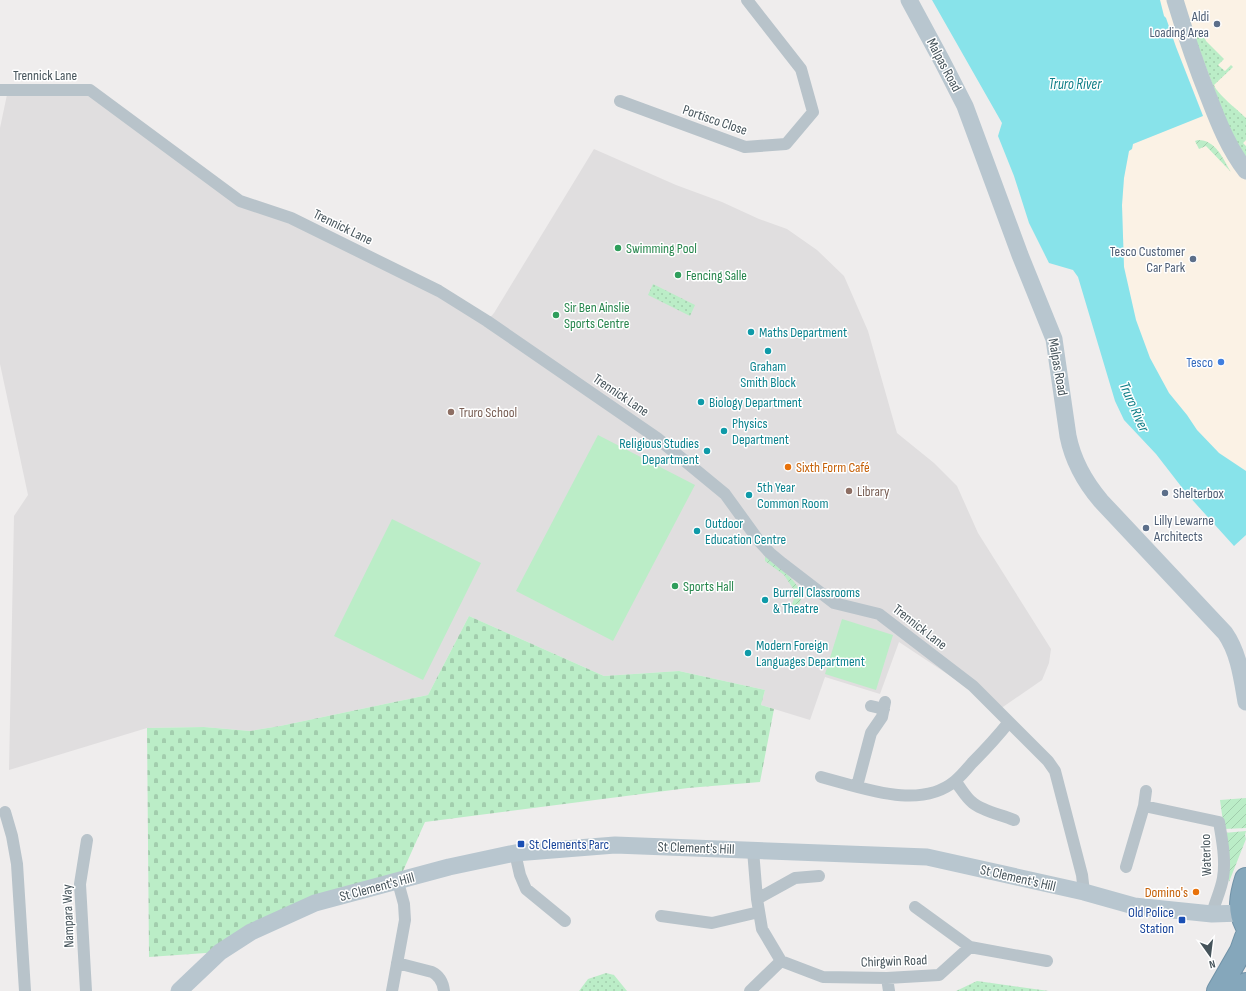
<svg xmlns="http://www.w3.org/2000/svg" width="1246" height="991" viewBox="0 0 1246 991" font-family="'Sofia Sans Condensed',sans-serif">
<style>
.commercial{fill:#fbf2e5}
.education{fill:#e0dedf}
.grass{fill:url(#grass-dots)}
.cemetery{fill:url(#cemetery-stones)}
.garden{fill:url(#garden-furrows)}
.pitch{fill:#bbedc7}
.water{fill:#88e3ea}
.lines{fill:none;stroke-linecap:round;stroke-linejoin:round}
.highway-casing{stroke:#7092a7;stroke-width:24}
.street{stroke:#b8c3ca;stroke-width:12}
.secondary{stroke:#b8c6cf;stroke-width:17}
.highway{stroke:#85a7bb;stroke-width:22}
.service-dot{fill:#5c6f8a;stroke:#fff;stroke-width:1.5}
.leisure-dot{fill:#2e9e5b;stroke:#fff;stroke-width:1.5}
.culture-dot{fill:#0f9aa8;stroke:#fff;stroke-width:1.5}
.shop-dot{fill:#3f7fe0;stroke:#fff;stroke-width:1.5}
.education-dot{fill:#8d6e63;stroke:#fff;stroke-width:1.5}
.food-dot{fill:#e8710a;stroke:#fff;stroke-width:1.5}
.transit-dot{fill:#1a4fb4;stroke:#fff;stroke-width:1.5}
.labels{text-anchor:middle;dominant-baseline:central;stroke-width:3;stroke-linejoin:round;paint-order:stroke}
.service-label{font-size:14px;fill:#4e5e75;stroke:#fff;text-anchor:end}
.street-label{font-size:14px;fill:#45535a;stroke:#fff}
.leisure-label{font-size:14px;fill:#27864d;stroke:#fff;text-anchor:start}
.culture-label{font-size:14px;fill:#0d838f;stroke:#fff;text-anchor:start}
.shop-label{font-size:14px;fill:#366cbe;stroke:#fff;text-anchor:end}
.education-label{font-size:14px;fill:#785e54;stroke:#fff;text-anchor:start}
.food-label{font-size:14px;fill:#c56008;stroke:#fff;text-anchor:start}
.transit-label{font-size:14px;fill:#164399;stroke:#fff;text-anchor:start}
.water-label{font-size:15px;font-style:italic;fill:#0f7e87;stroke:#fff}
</style>
<defs>
<pattern id="grass-dots" width="8" height="8" patternUnits="userSpaceOnUse"><rect width="8" height="8" fill="#bbedc7"/><path d="M2 2h.1M6 6h.1" fill="none" stroke="#a2cdad" stroke-width="1.8" stroke-linecap="round"/></pattern>
<pattern id="cemetery-stones" width="16" height="16" patternUnits="userSpaceOnUse"><rect width="16" height="16" fill="#bbedc7"/><path d="M2 7V4a2 2 0 0 1 4 0v3zM10 15v-3a2 2 0 0 1 4 0v3z" fill="#a2cdad"/></pattern>
<pattern id="garden-furrows" width="10" height="10" patternUnits="userSpaceOnUse"><rect width="10" height="10" fill="#bbedc7"/><path d="M-1 1l2-2M0 10L10 0M9 11l2-2" fill="none" stroke="#a2cdad"/></pattern>
</defs>
<rect width="100%" height="100%" fill="#efeded"/>
<path class="commercial" d="M 1160,0 L 1246,0 L 1246,471 L 1219,453 L 1197,430 L 1187,415 L 1169,393 L 1150,358 L 1136,320 L 1124,267 L 1122,205 L 1124,178 L 1129,151 L 1132,149 L 1133,144 L 1203,115 L 1176,47 L 1166,18 L 1164,16 Z"/>
<path class="education" d="M 8,90 L 90,90 L 240,201 L 291,218 L 487,321 L 494,313 L 594,149 L 676,185 L 722,202 L 759,219 L 787,229 L 817,250 L 844,276 L 868,331 L 897,433 L 934,463 L 957,486 L 978,533 L 1051,649 L 1049,663 L 1042,680 L 1000,709 L 899,642 L 880,694 L 825,677 L 810,720 L 761,705 L 765,690 L 679,671 L 604,676 L 469,616 L 428,695 L 280,726 L 250,731 L 204,727 L 147,728 L 9,770 L 14,516 L 28,495 L 0,364 L 0,128 Z"/>
<path class="grass" d="M 1196,33 L 1203,34 L 1206,41 L 1224,59 L 1218,65 L 1225,71 L 1231,65 L 1233,67 L 1214,85 C 1217,94 1238,110 1246,118 L 1246,140 L 1243,143 L 1246,146 L 1246,160 L 1234,142 L 1194,35 Z
M 653,284 L 695,305 L 690,316 L 648,295 Z
M 606,973 L 614,975 L 627,991 L 579,991 L 588,979 Z
M 977,981 L 1049,991 L 956,991 Z"/>
<path class="cemetery" d="M 469,616 L 604,676 L 679,671 L 765,690 L 761,705 L 774,709 L 760,782 L 688,788 L 425,822 L 398,882 L 315,903 L 220,952 L 149,957 L 147,728 L 204,727 L 250,731 L 280,726 L 428,695 Z"/>
<path class="garden" d="M 1198,140 C 1216,140 1223,159 1231,172 L 1206,146 L 1199,149 L 1195,141 Z
M 765,557 L 766,557 C 777,566 800,581 801,597 C 801,602 797,609 795,615 L 789,613 L 796,593 L 784,575 L 765,561 Z
M 1246,798 L 1246,828 L 1224,829 L 1220,800 Z
M 1246,831 L 1245,835 L 1246,839 L 1229,882 L 1224,833 Z"/>
<path class="pitch" d="M 598,435 L 695,485 L 613,641 L 516,591 Z
M 392,519 L 481,563 L 423,680 L 334,636 Z
M 842,619 L 893,635 L 876,690 L 825,674 Z"/>
<path class="water" d="M 932,0 L 1160,0 L 1164,16 L 1166,18 L 1176,47 L 1203,116 L 1133,144 L 1132,149 L 1129,151 L 1124,178 L 1122,205 L 1124,267 L 1136,320 L 1150,358 L 1169,393 L 1187,415 L 1197,430 L 1219,453 L 1246,471 L 1246,535 L 1234,546 L 1187,494 L 1156,454 L 1124,420 L 1115,401 L 1078,277 L 1073,270 L 1049,263 L 1029,223 L 1014,176 L 998,136 L 1002,123 Z"/>
<g class="lines">
<g class="highway-casing">
<path id="highway" d="M 1246,879 C 1241,895 1238,910 1246,925
M 1218,991 L 1241,951 L 1246,937
M 1241,991 L 1246,984"/>
</g>
<path class="street" d="M 0,90 L 90,90 L 240,201 L 291,218 L 439,291 L 487,321 L 657,438 L 725,494 L 759,541 L 770,553 L 782,563 L 834,603 L 879,614 L 973,686 L 1048,761 L 1055,771 L 1082,875 L 1084,892
M 620,101 L 745,147 L 786,144 L 813,112 L 801,69 L 747,0
M 871,706 L 884,709
M 821,777 C 861,787 919,811 955,781 C 961,776 967,769 972,763 C 985,750 997,737 1009,722
M 955,781 C 961,788 966,798 973,803 C 982,811 1003,815 1014,820
M 857,786 L 871,733 L 882,717 L 885,702
M 1144,806 L 1219,822 C 1222,839 1226,860 1223,878 C 1221,890 1215,902 1212,914
M 5,812 L 12,836 L 17,864 L 25,991
M 753,850 L 757,899 L 762,929 L 781,961 L 823,977 L 887,978 L 939,975 L 970,947 L 1047,961
M 515,853 L 520,875 L 526,889 L 565,921
M 1126,867 L 1144,806 L 1146,791
M 757,899 L 795,878 L 819,876
M 915,907 L 970,947
M 661,916 L 712,923 L 759,912
M 397,963 L 432,972 C 440,976 443,982 444,991
M 887,978 L 889,991
M 86,991 L 80,884 L 87,840
M 392,991 L 405,920 L 404,904 L 398,882
M 750,991 L 781,961"/>
<path class="secondary" d="M 909,0 L 942,61 L 965,106 L 1020,255 L 1054,339 L 1068,436 C 1073,461 1084,481 1101,501 L 1225,633 C 1239,653 1242,679 1246,702
M 1175,0 C 1185,33 1196,66 1209,98 C 1219,124 1229,149 1246,171
M 179,991 L 220,952 L 251,932 L 315,903 L 449,867 L 515,853 L 615,845 L 927,857 L 1084,892 L 1134,906 L 1212,914 L 1242,913"/>
<use href="#highway" class="highway"/>
</g>
<g class="service-dot">
<circle cx="1217" cy="24" r="4"/>
<circle cx="1193" cy="259" r="4"/>
<circle cx="1165" cy="493" r="4"/>
<circle cx="1146" cy="528" r="4"/>
</g>
<g class="leisure-dot">
<circle cx="618" cy="248" r="4"/>
<circle cx="678" cy="275" r="4"/>
<circle cx="556" cy="315" r="4"/>
<circle cx="675" cy="586" r="4"/>
</g>
<g class="culture-dot">
<circle cx="751" cy="332" r="4"/>
<circle cx="768" cy="351" r="4"/>
<circle cx="701" cy="402" r="4"/>
<circle cx="724" cy="431" r="4"/>
<circle cx="707" cy="451" r="4"/>
<circle cx="749" cy="495" r="4"/>
<circle cx="697" cy="531" r="4"/>
<circle cx="765" cy="600" r="4"/>
<circle cx="748" cy="653" r="4"/>
</g>
<circle class="shop-dot" cx="1221" cy="362" r="4"/>
<g class="education-dot">
<circle cx="451" cy="412" r="4"/>
<circle cx="849" cy="491" r="4"/>
</g>
<g class="food-dot">
<circle cx="788" cy="467" r="4"/>
<circle cx="1196" cy="892" r="4"/>
</g>
<g class="transit-dot">
<rect x="517" y="840" width="8" height="8" rx="2"/>
<rect x="1178" y="916" width="8" height="8" rx="2"/>
</g>
<g class="labels">
<g class="service-label">
<text x="1209" y="16">Aldi<tspan x="1209" dy="16">Loading Area</tspan></text>
<text x="1185" y="251">Tesco Customer<tspan x="1185" dy="16">Car Park</tspan></text>
<text x="1173" y="493" text-anchor="start">Shelterbox</text>
<text x="1154" y="520" text-anchor="start">Lilly Lewarne<tspan x="1154" dy="16">Architects</tspan></text>
</g>
<g class="street-label">
<text transform="translate(944 65) rotate(62)">Malpas Road</text>
<text x="45" y="75">Trennick Lane</text>
<text transform="translate(715 120) rotate(19)">Portisco Close</text>
<text transform="translate(343 227) rotate(26)">Trennick Lane</text>
<text transform="translate(1058 367) rotate(80)">Malpas Road</text>
<text transform="translate(621 395) rotate(34)">Trennick Lane</text>
<text transform="translate(920 627) rotate(38)">Trennick Lane</text>
<text transform="translate(696 848) rotate(2)">St Clement's Hill</text>
<text transform="translate(1206 855) rotate(-92)">Waterloo</text>
<text transform="translate(1018 878) rotate(13)">St Clement's Hill</text>
<text transform="translate(377 887) rotate(-15)">St Clement's Hill</text>
<text transform="translate(68 916) rotate(-92)">Nampara Way</text>
<text transform="translate(894 961) rotate(-2)">Chirgwin Road</text>
</g>
<g class="leisure-label">
<text x="626" y="248">Swimming Pool</text>
<text x="686" y="275">Fencing Salle</text>
<text x="564" y="307">Sir Ben Ainslie<tspan x="564" dy="16">Sports Centre</tspan></text>
<text x="683" y="586">Sports Hall</text>
</g>
<g class="culture-label">
<text x="759" y="332">Maths Department</text>
<text x="768" y="366" text-anchor="middle">Graham<tspan x="768" dy="16">Smith Block</tspan></text>
<text x="709" y="402">Biology Department</text>
<text x="732" y="423">Physics<tspan x="732" dy="16">Department</tspan></text>
<text x="699" y="443" text-anchor="end">Religious Studies<tspan x="699" dy="16">Department</tspan></text>
<text x="757" y="487">5th Year<tspan x="757" dy="16">Common Room</tspan></text>
<text x="705" y="523">Outdoor<tspan x="705" dy="16">Education Centre</tspan></text>
<text x="773" y="592">Burrell Classrooms<tspan x="773" dy="16">&amp; Theatre</tspan></text>
<text x="756" y="645">Modern Foreign<tspan x="756" dy="16">Languages Department</tspan></text>
</g>
<g class="shop-label">
<text x="1213" y="362">Tesco</text>
</g>
<g class="education-label">
<text x="459" y="412">Truro School</text>
<text x="857" y="491">Library</text>
</g>
<g class="food-label">
<text x="796" y="467">Sixth Form Café</text>
<text x="1188" y="892" text-anchor="end">Domino's</text>
</g>
<g class="transit-label">
<text x="529" y="844">St Clements Parc</text>
<text x="1174" y="912" text-anchor="end">Old Police<tspan x="1174" dy="16">Station</tspan></text>
</g>
<g class="water-label">
<text x="1075" y="84">Truro River</text>
<text transform="translate(1134 407) rotate(66)">Truro River</text>
</g>
</g>
<g transform="translate(1210 955) rotate(166)" stroke="#ffffff" stroke-width="3" paint-order="stroke">
<path d="M0-3L7 15L0 10L-7 15Z" fill="#45535a"/>
<text y="-6" font-size="11" font-weight="bold" text-anchor="middle" fill="#45535a">N</text>
</g>
</svg>
